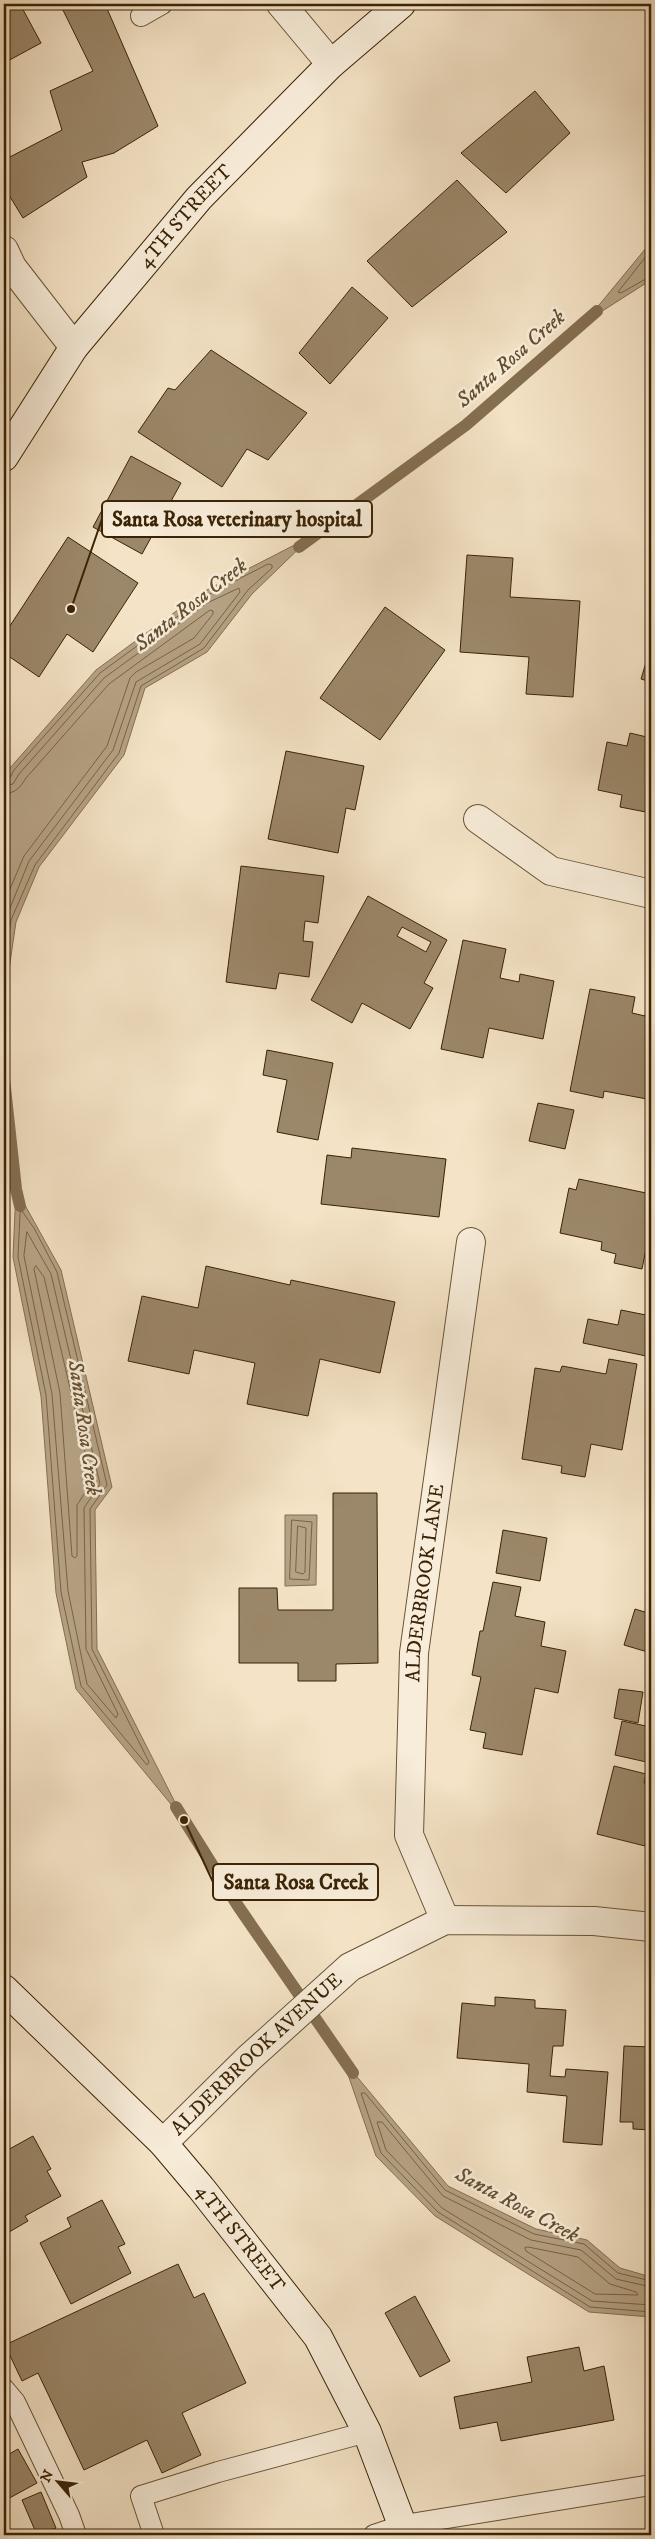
<svg xmlns="http://www.w3.org/2000/svg" width="655" height="2539" viewBox="0 0 655 2539" font-family="'IM FELL DW Pica',serif">
<style>
.water{fill:#b5a284;stroke:#846f51}
.lines{fill:none;stroke-linecap:round;stroke-linejoin:round}
.shore{stroke:#786244;stroke-width:1}
.stream{stroke:#846f51;stroke-width:12}
.building{fill:#9b8769;stroke:#3a2305;fill-rule:evenodd}
.service-casing{stroke:#685335;stroke-width:22}
.minor-casing{stroke:#685335;stroke-width:30}
.secondary-casing{stroke:#3a2305;stroke-width:30}
.path{stroke:#3a2305;stroke-width:3;stroke-dasharray:1 2.5;stroke-linecap:butt}
.service{stroke:#f8edda;stroke-width:20}
.minor{stroke:#f8edda;stroke-width:28}
.secondary{stroke:#f8edda;stroke-width:28}
.labels{text-anchor:middle;dominant-baseline:central;stroke-width:5;stroke-linejoin:round;paint-order:stroke}
.street-label{font-size:20px;fill:#3a2305;stroke:#f8edda}
.water-label{font-size:21px;font-style:italic;fill:#654f31;stroke:#f8edda}
.leader{fill:none;stroke:#3a2305;stroke-width:2}
.callout-dot{fill:#3a2305;stroke:#f8edda;stroke-width:2}
.callout{fill:#f8edda;stroke:#3a2305;stroke-width:2}
.callout-label{font-size:21px;text-anchor:middle;font-weight:bold;fill:#3a2305}
</style>
<rect width="100%" height="100%" fill="#f4e3c6"/>
<filter id="stains"><feTurbulence type="fractalNoise" baseFrequency=".004" numOctaves="4"/><feColorMatrix values="0 0 0 0 .2 0 0 0 0 .09 0 0 0 0 .02 0 0 0 .5 -.17"/></filter>
<radialGradient id="worn" r=".72"><stop offset=".6" stop-color="#630" stop-opacity="0"/><stop offset="1" stop-color="#630" stop-opacity=".3"/></radialGradient>
<path class="water" d="M 651,242 L 651,280 L 585,322 Z
M 312,536 L 252,594 L 207,652 L 145,688 L 124,755 L 39,867 L 16,922 L 4,1003 L 4,779 L 10,768 L 96,670 L 201,593 Z
M 16,1189 L 61,1270 L 112,1487 L 95,1510 L 97,1649 L 184,1820 L 76,1689 L 56,1593 L 41,1396 L 13,1257 Z
M 285,1515 L 317,1515 L 316,1585 L 285,1586 Z
M 343,2060 L 448,2186 L 536,2229 L 587,2240 L 620,2268 L 651,2277 L 651,2317 L 589,2312 L 435,2216 L 376,2156 Z"/>
<g class="lines">
<path class="shore" d="M 651,250 L 618,292 L 621,293 L 651,276
M 4,780 L 10,778 L 14,770 L 100,673 L 204,597 L 268,564 L 272,565 L 272,568 L 248,590 L 204,648 L 141,686 L 119,753 L 35,865 L 11,920 L 4,970
M 4,786 L 13,784 L 19,774 L 104,678 L 207,603 L 239,588 L 240,592 L 200,644 L 136,682 L 113,750 L 29,861 L 6,918 L 4,928
M 4,794 C 15,793 20,788 26,778 L 109,684 L 210,610 L 213,611 L 213,614 L 194,638 L 136,672 L 130,678 L 107,746 L 24,856 L 4,903
M 22,1211 L 34,1228 L 57,1272 L 107,1485 L 90,1509 L 92,1649 L 149,1762 L 147,1765 L 81,1686 L 61,1592 L 46,1395 L 18,1257 L 20,1214 Z
M 27,1232 L 51,1274 L 100,1484 L 84,1508 L 86,1649 L 118,1714 L 116,1718 L 87,1684 L 68,1591 L 52,1394 L 24,1256 Z
M 36,1266 L 44,1277 L 92,1482 L 77,1505 L 77,1556 L 75,1558 L 72,1556 L 60,1393 L 34,1269 Z
M 292,1520 L 312,1522 L 309,1580 L 290,1579 Z
M 298,1526 L 306,1528 L 305,1572 L 303,1574 L 296,1572 Z
M 528,2247 L 578,2257 L 610,2284 L 636,2292 L 638,2295 L 595,2294 L 526,2251 L 525,2248 Z
M 651,2281 L 618,2273 L 584,2244 L 534,2234 L 445,2190 L 365,2093 L 361,2093 L 381,2153 L 438,2212 L 590,2307 L 651,2312
M 651,2287 L 616,2279 L 581,2250 L 531,2240 L 443,2196 L 382,2122 L 377,2122 L 386,2150 L 442,2208 L 592,2301 L 651,2305"/>
<path class="stream" d="M 299,547 L 466,425 L 597,311
M 4,1079 L 16,1189 L 20,1206
M 176,1807 L 238,1906 L 353,2073"/>
</g>
<path class="building" d="M 4,4 L 20,4 L 41,43 L 4,63 Z
M 60,4 L 105,4 L 158,126 L 114,153 L 82,162 L 87,177 L 23,218 L 4,187 L 4,160 L 62,130 L 50,91 L 93,71 Z
M 535,91 L 570,133 L 506,193 L 461,153 Z
M 457,180 L 507,232 L 412,307 L 367,261 Z
M 352,287 L 388,318 L 330,384 L 299,353 Z
M 211,350 L 307,413 L 268,460 L 247,449 L 222,487 L 138,432 L 168,388 L 175,390 Z
M 131,456 L 181,483 L 142,554 L 93,527 Z
M 68,537 L 138,583 L 93,652 L 67,634 L 39,677 L 4,653 L 4,635 Z
M 467,555 L 513,558 L 510,597 L 580,601 L 573,697 L 526,694 L 529,657 L 460,652 Z
M 385,607 L 445,650 L 380,740 L 320,698 Z
M 651,646 L 651,682 L 641,679 Z
M 630,733 L 651,738 L 651,813 L 620,807 L 622,795 L 598,790 L 607,742 L 627,746 Z
M 286,751 L 364,766 L 355,810 L 346,808 L 338,853 L 268,839 Z
M 241,866 L 324,876 L 318,923 L 305,921 L 303,941 L 313,942 L 309,977 L 279,973 L 276,989 L 226,982 Z
M 368,896 L 447,940 L 424,983 L 433,988 L 410,1029 L 362,1003 L 352,1023 L 311,1000 ZM 402,927 L 431,942 L 426,952 L 397,936 Z
M 463,940 L 506,949 L 500,978 L 519,982 L 520,974 L 554,981 L 543,1039 L 489,1028 L 483,1058 L 441,1049 Z
M 651,985 L 651,1089 L 649,1088 L 647,1099 L 604,1091 L 603,1098 L 570,1091 L 590,989 L 635,997 L 632,1013 L 645,1016 Z
M 267,1050 L 333,1063 L 318,1140 L 277,1132 L 287,1080 L 263,1075 Z
M 538,1103 L 574,1110 L 565,1149 L 529,1141 Z
M 352,1148 L 446,1159 L 439,1217 L 321,1204 L 327,1155 L 351,1158 Z
M 579,1179 L 651,1194 L 651,1224 L 642,1269 L 614,1263 L 616,1254 L 601,1250 L 602,1242 L 560,1233 L 569,1188 L 576,1190 Z
M 206,1266 L 290,1285 L 291,1280 L 395,1302 L 380,1373 L 320,1359 L 308,1416 L 247,1404 L 255,1363 L 194,1350 L 189,1374 L 128,1361 L 142,1296 L 198,1308 Z
M 621,1310 L 651,1316 L 651,1357 L 583,1343 L 588,1319 L 618,1325 Z
M 609,1359 L 637,1364 L 622,1450 L 591,1444 L 585,1477 L 561,1473 L 562,1466 L 522,1459 L 535,1368 L 560,1372 L 562,1366 L 606,1374 Z
M 333,1493 L 377,1493 L 378,1663 L 336,1664 L 336,1681 L 298,1681 L 298,1663 L 239,1663 L 239,1588 L 277,1588 L 278,1610 L 333,1610 Z
M 503,1530 L 547,1538 L 540,1581 L 496,1573 Z
M 493,1582 L 521,1587 L 515,1616 L 545,1622 L 541,1646 L 566,1651 L 558,1693 L 535,1688 L 522,1755 L 483,1748 L 486,1733 L 470,1730 L 481,1677 L 472,1675 L 480,1631 L 483,1631 Z
M 635,1609 L 651,1614 L 651,1653 L 624,1645 Z
M 619,1689 L 643,1692 L 638,1723 L 614,1718 Z
M 622,1721 L 651,1727 L 651,1763 L 615,1755 Z
M 614,1766 L 646,1774 L 644,1783 L 651,1785 L 651,1837 L 647,1836 L 645,1846 L 597,1834 Z
M 495,1997 L 535,2000 L 535,2008 L 566,2010 L 563,2046 L 553,2046 L 550,2076 L 565,2077 L 566,2069 L 608,2072 L 602,2145 L 563,2142 L 567,2096 L 527,2092 L 529,2064 L 457,2058 L 462,2003 L 495,2006 Z
M 624,2046 L 651,2047 L 651,2130 L 633,2129 L 633,2122 L 620,2122 Z
M 33,2136 L 51,2169 L 47,2171 L 61,2196 L 25,2216 L 28,2221 L 4,2235 L 4,2152 Z
M 102,2200 L 125,2244 L 118,2247 L 131,2273 L 71,2304 L 40,2243 L 71,2227 L 67,2218 Z
M 178,2264 L 194,2298 L 204,2293 L 246,2383 L 182,2413 L 201,2455 L 162,2473 L 147,2440 L 84,2470 L 38,2373 L 22,2381 L 5,2345 Z
M 415,2296 L 450,2361 L 420,2377 L 385,2313 Z
M 579,2347 L 584,2371 L 604,2366 L 614,2420 L 501,2441 L 497,2422 L 460,2429 L 454,2397 L 532,2382 L 527,2357 Z
M 18,2449 L 37,2483 L 4,2501 L 4,2457 Z
M 41,2492 L 56,2528 L 37,2535 L 22,2500 Z"/>
<g class="lines">
<g class="service-casing">
<path id="service" d="M 141,16 L 162,4
M 4,2389 L 15,2402 L 69,2515 L 76,2535
M 154,2535 L 141,2496 L 218,2472 L 367,2432
M 374,2535 L 404,2525 L 651,2485"/>
</g>
<g class="minor-casing">
<g id="minor">
<path d="M 281,4 L 331,64"/>
<path d="M 4,250 L 12,267 L 74,347"/>
<path d="M 478,819 L 551,871 L 651,894"/>
<path id="s1" d="M 445,1920 L 409,1835 L 414,1653 L 471,1242"/>
<path id="s2" d="M 163,2143 L 248,2059 L 350,1967 L 445,1920 L 594,1921 L 651,1927"/>
</g>
</g>
<g class="secondary-casing">
<g id="secondary">
<path id="s3" d="M 4,457 L 74,347 L 199,198 L 331,64 L 401,4"/>
<path id="s4" d="M 4,1989 L 163,2143 L 201,2188 L 318,2337 L 367,2432 L 406,2535"/>
</g>
</g>
<path class="path" d="M 4,324 L 4,325"/>
<use href="#service" class="service"/>
<use href="#minor" class="minor"/>
<use href="#secondary" class="secondary"/>
</g>
<g class="labels">
<g class="street-label">
<text stroke="none"><textPath href="#s3" startOffset="302">4TH STREET</textPath></text>
<text stroke="none"><textPath href="#s1" startOffset="345">ALDERBROOK LANE</textPath></text>
<text stroke="none"><textPath href="#s2" startOffset="129">ALDERBROOK AVENUE</textPath></text>
<text stroke="none"><textPath href="#s4" startOffset="344">4TH STREET</textPath></text>
</g>
<g class="water-label">
<text transform="translate(511 359) rotate(-41)">Santa Rosa Creek</text>
<text transform="translate(191 605) rotate(-38)">Santa Rosa Creek</text>
<text transform="translate(84 1428) rotate(82)">Santa Rosa Creek</text>
<text transform="translate(517 2205) rotate(28)">Santa Rosa Creek</text>
</g>
</g>
<path class="leader" d="M71 609L102 519M184 1820L213 1882"/>
<g class="callout-dot">
<circle cx="71" cy="609" r="5"/>
<circle cx="184" cy="1820" r="5"/>
</g>
<g class="callout">
<rect x="102" y="501" width="270" height="36" rx="5"/>
<rect x="213" y="1864" width="165" height="36" rx="5"/>
</g>
<g class="callout-label">
<text x="237" y="526">Santa Rosa veterinary hospital</text>
<text x="296" y="1889">Santa Rosa Creek</text>
</g>
<rect width="655" height="2539" fill="none" stroke="#f4e3c6" stroke-width="20"/>
<rect x="5" y="5" width="645" height="2529" fill="none" stroke="#3a2305" stroke-width="2.5"/>
<rect x="10" y="10" width="635" height="2519" fill="none" stroke="#3a2305"/>
<g transform="translate(58 2482) rotate(298)" stroke="#f8edda" stroke-width="4" paint-order="stroke">
<path d="M0-4L9 19L0 12L-9 19Z" fill="#3a2305"/>
<text y="-8" font-size="14" font-weight="bold" text-anchor="middle" fill="#3a2305">N</text>
</g>
<rect width="100%" height="100%" filter="url(#stains)"/>
<rect width="100%" height="100%" fill="url(#worn)"/>
</svg>
